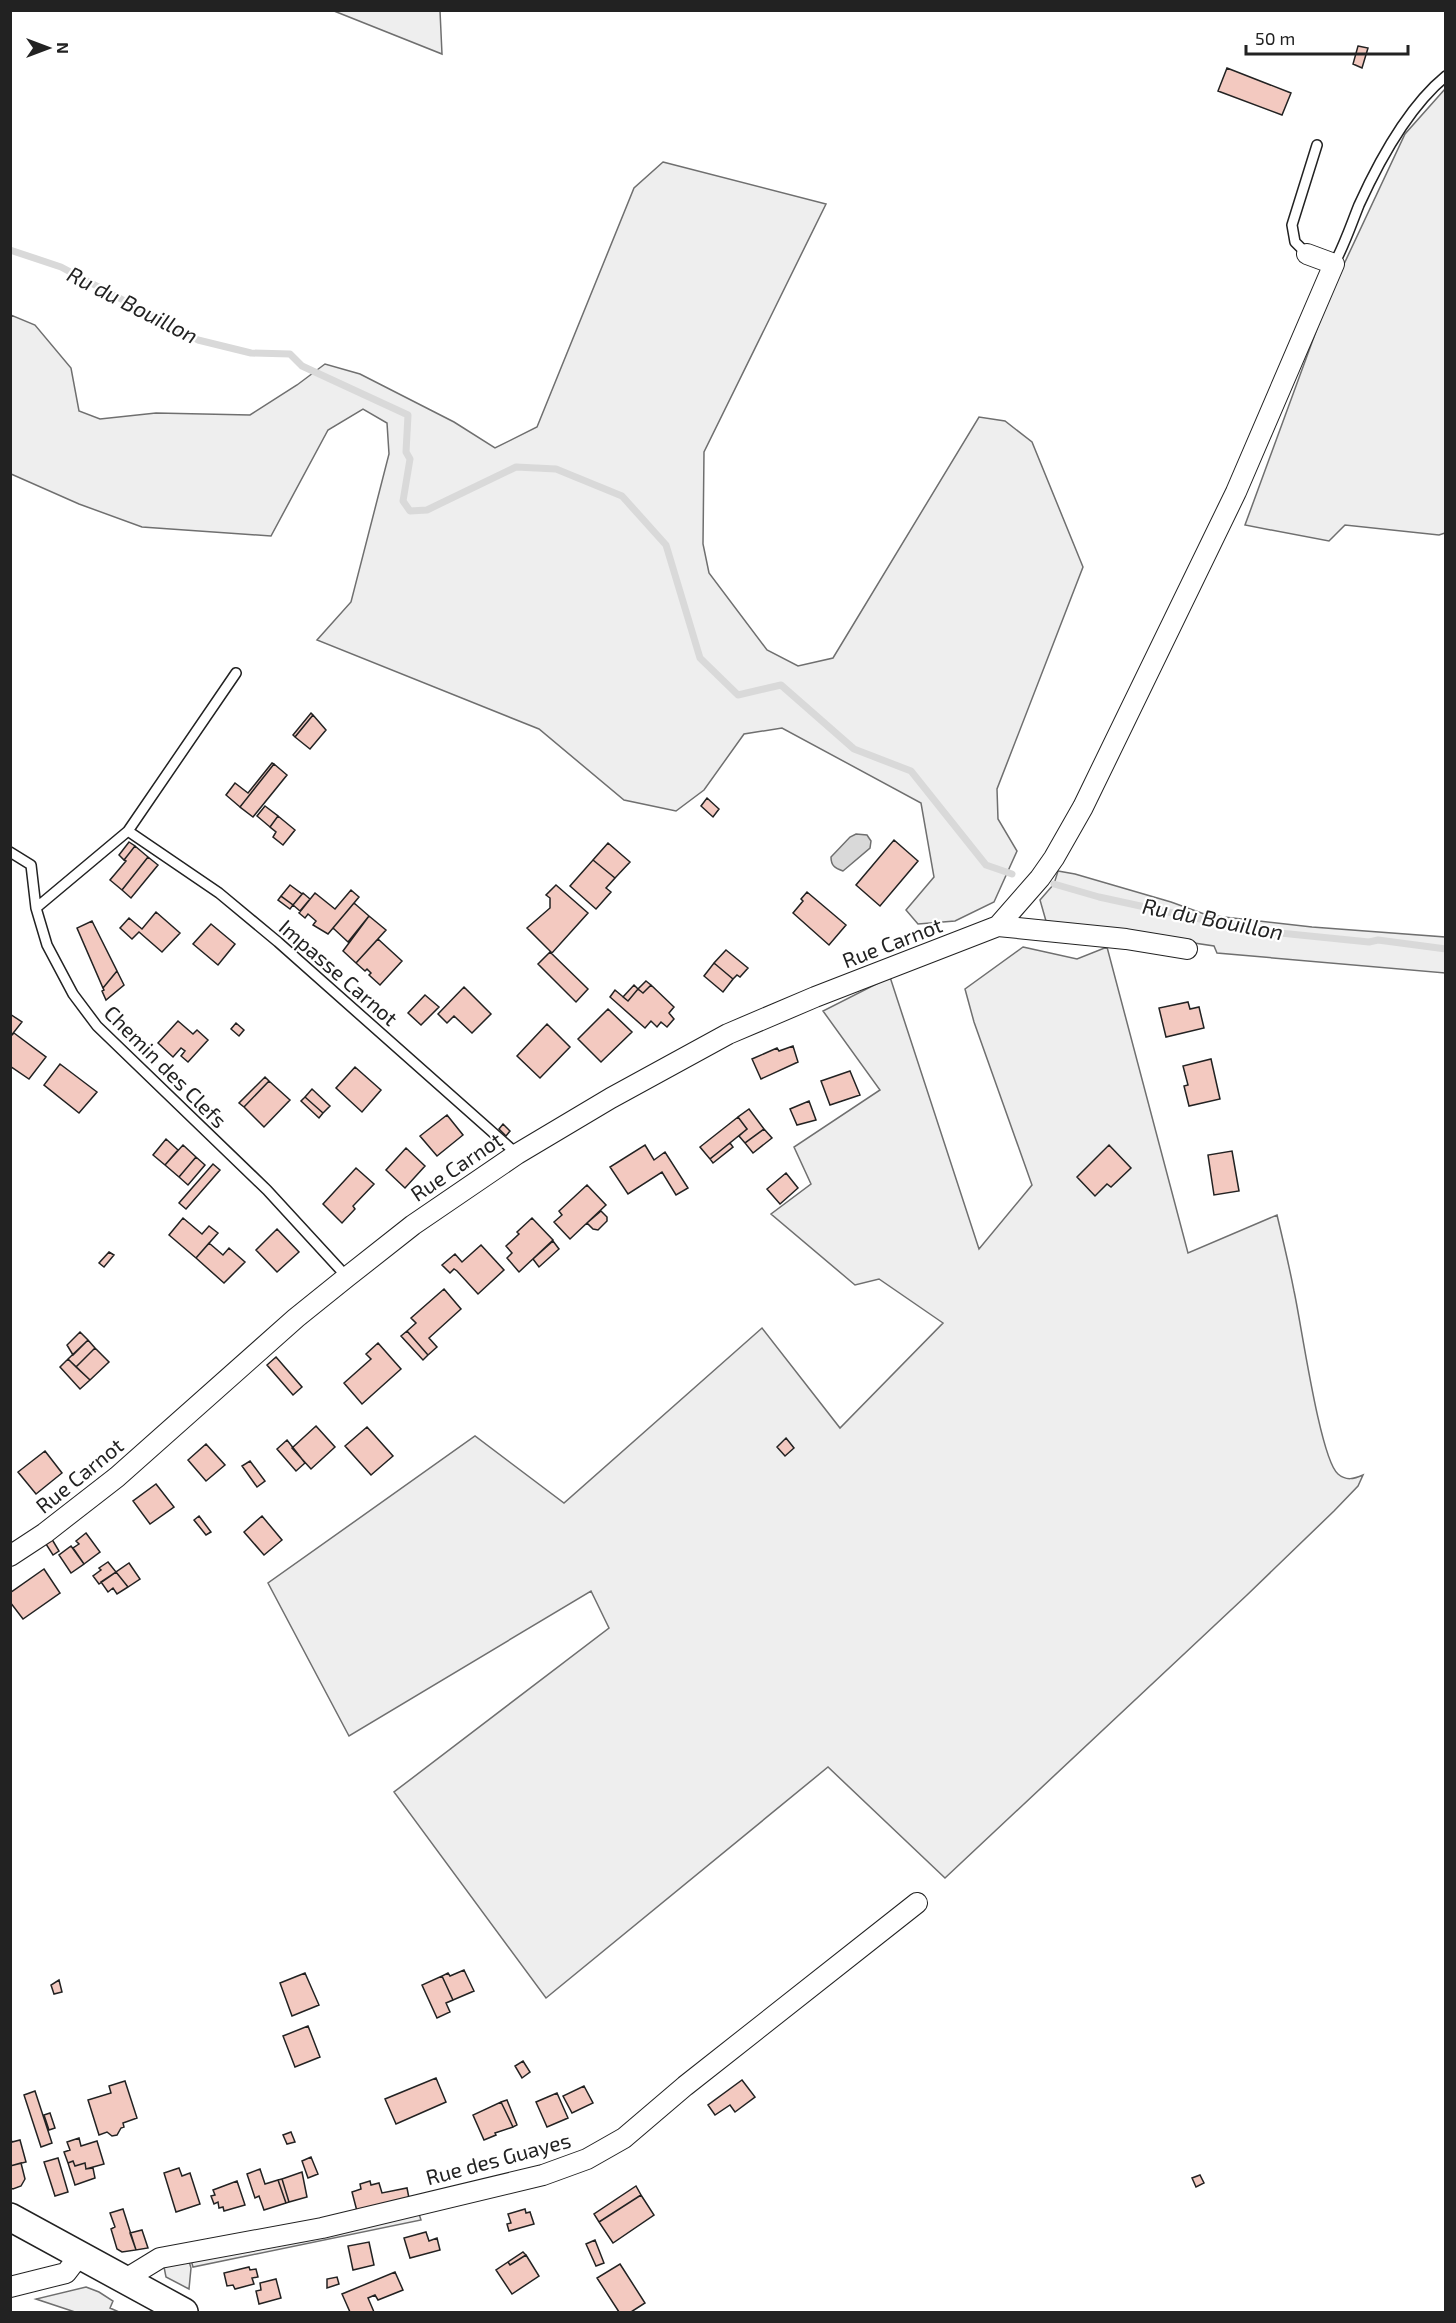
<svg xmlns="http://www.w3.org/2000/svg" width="1456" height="2323" viewBox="0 0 1456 2323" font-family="'Exo 2',sans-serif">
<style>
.green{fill:#eee;stroke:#6f6f6f;stroke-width:1.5}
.water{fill:#d9d9d9;stroke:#6f6f6f;stroke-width:1.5}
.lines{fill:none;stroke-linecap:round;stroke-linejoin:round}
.stream{stroke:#d9d9d9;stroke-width:7}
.building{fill:#f3c9c0;stroke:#222;stroke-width:1.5}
.lane-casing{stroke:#222;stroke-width:12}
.street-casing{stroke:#222;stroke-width:22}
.secondary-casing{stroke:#222;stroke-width:30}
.lane{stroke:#fff;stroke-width:9}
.street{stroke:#fff;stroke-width:20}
.secondary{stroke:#fff;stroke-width:27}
.labels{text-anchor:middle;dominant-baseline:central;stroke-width:4.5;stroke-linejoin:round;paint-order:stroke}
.street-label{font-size:21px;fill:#222;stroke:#fff}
.water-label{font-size:22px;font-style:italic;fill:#222;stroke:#fff}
</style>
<rect width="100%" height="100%" fill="#fff"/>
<path class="green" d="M 334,11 L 440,11 L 442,54 Z
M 1445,89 L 1445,533 L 1439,535 L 1345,525 L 1329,541 L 1245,525 L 1329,296 L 1405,134 Z
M 663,162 L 826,204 L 704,452 L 703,544 L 709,573 L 767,650 L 798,666 L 833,658 L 979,417 L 1005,421 L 1032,442 L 1083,567 L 997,789 L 998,819 L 1017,851 L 994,902 L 955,921 L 918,924 L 906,910 L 934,877 L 921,803 L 782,728 L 744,734 L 704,790 L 676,811 L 624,800 L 539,729 L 317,640 L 351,602 L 389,454 L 387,423 L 363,409 L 328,430 L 271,536 L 142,527 L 79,504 L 11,474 L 11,315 L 35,325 L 71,368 L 79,411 L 100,419 L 156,413 L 250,415 L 297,385 L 325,364 L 360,374 L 454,422 L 495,448 L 537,427 L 634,188 Z
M 1058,871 L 1075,874 L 1171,902 L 1207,915 L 1312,927 L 1445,937 L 1445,973 L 1217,953 L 1214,946 L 1046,921 L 1040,900 L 1054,884 Z
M 1023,947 L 1077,959 L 1107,947 L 1188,1253 L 1277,1215 C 1283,1240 1289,1265 1294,1291 C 1301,1322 1320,1459 1338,1474 C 1346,1481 1354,1479 1363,1475 L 1358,1486 L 1334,1511 L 1247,1595 L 945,1878 L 828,1767 L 546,1998 L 394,1792 L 609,1628 L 591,1591 L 349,1736 L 268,1583 L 475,1436 L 564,1503 L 762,1328 L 840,1428 L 943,1323 L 879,1279 L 855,1285 L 771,1214 L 811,1184 L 794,1147 L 880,1090 L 823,1011 L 890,977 L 979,1249 L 1032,1185 L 974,1022 L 965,989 Z
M 419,2214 L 421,2220 L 193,2267 L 191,2260 Z
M 189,2261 L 191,2268 L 189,2289 L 166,2277 L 164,2267 Z
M 86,2287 L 99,2292 L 113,2301 L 110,2308 L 119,2312 L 75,2312 L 36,2299 Z"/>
<path class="water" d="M 856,834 L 867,835 L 871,841 L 870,848 L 843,871 C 835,868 831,866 831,857 L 850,837 Z"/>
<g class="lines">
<path class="stream" d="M 10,250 L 61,267 L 198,340 L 251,353 L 290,354 L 302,366 L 408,415 L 406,452 L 410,459 L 403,501 L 410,511 L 427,510 L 516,467 L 556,469 L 622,496 L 666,545 L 700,658 L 738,695 L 781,685 L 854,749 L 911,771 L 986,865 L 1012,874
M 1054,884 L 1099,897 L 1251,930 L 1369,942 L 1378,940 L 1446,949"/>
</g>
<path class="building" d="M 1358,46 L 1368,48 L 1362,68 L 1353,64 Z
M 1227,68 L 1291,93 L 1282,115 L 1218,91 Z
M 311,713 L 313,715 L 295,737 L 293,735 Z
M 313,715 L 326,730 L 310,749 L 295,737 Z
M 272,763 L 274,764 L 240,807 L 226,795 L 235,783 L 248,793 Z
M 274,764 L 287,775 L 253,817 L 240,807 Z
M 707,798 L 719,809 L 713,817 L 701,806 Z
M 265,806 L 278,816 L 270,827 L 257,816 Z
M 278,816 L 295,830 L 283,845 L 273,837 L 276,832 L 270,827 Z
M 894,840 L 918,861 L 880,906 L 856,885 Z
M 129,842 L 135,846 L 124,860 L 119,855 Z
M 608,843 L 630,862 L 615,878 L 593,860 Z
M 135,846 L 148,857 L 122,890 L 110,880 L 126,861 L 124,860 Z
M 148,857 L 158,865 L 131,898 L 122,890 Z
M 593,860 L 615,878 L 606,888 L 611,892 L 596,909 L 570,886 Z
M 290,885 L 302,894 L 293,905 L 281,896 Z
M 556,885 L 588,913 L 552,953 L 527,928 L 550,908 L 550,898 L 546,895 Z
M 351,890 L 359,897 L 328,934 L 313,925 L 316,921 L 308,914 L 305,918 L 299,913 L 315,893 L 335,909 Z
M 807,892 L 846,925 L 829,945 L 793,913 L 803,901 L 801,899 Z
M 303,893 L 310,899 L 300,911 L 293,905 Z
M 281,896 L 293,905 L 290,909 L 278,900 Z
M 354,903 L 369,916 L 348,942 L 333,928 Z
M 156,912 L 180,933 L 162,952 L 139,932 L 132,939 L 120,928 L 129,918 L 142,929 Z
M 369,916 L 386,930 L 356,963 L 343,951 Z
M 92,921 L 117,971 L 103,988 L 77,928 Z
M 211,924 L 235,944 L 218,965 L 193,944 Z
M 378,939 L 402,961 L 380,985 L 369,975 L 371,973 L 367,969 L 365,971 L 356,963 Z
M 726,950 L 748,968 L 740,977 L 737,975 L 733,979 L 714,963 Z
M 550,952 L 588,989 L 576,1002 L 538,964 Z
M 714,963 L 733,979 L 723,992 L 704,976 Z
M 117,971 L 124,985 L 106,1000 L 102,991 L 104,990 L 103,988 Z
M 646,981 L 651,985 L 643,993 L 638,989 Z
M 634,985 L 638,989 L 628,1001 L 623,997 Z
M 651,985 L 674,1007 L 669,1013 L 674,1019 L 667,1027 L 661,1022 L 657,1027 L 651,1021 L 645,1028 L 610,997 L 615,990 L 628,1001 L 638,989 L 643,993 Z
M 464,987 L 491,1014 L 472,1033 L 454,1016 L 447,1023 L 438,1014 Z
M 425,995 L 439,1007 L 421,1025 L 408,1013 Z
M 1188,1002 L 1190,1009 L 1199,1007 L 1204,1028 L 1166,1037 L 1159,1008 Z
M 608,1009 L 632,1032 L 601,1062 L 578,1039 Z
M 10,1014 L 22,1022 L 10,1037 Z
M 178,1021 L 193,1034 L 197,1030 L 208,1040 L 188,1062 L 181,1056 L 185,1051 L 181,1048 L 173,1057 L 158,1043 Z
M 236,1023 L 244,1030 L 239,1036 L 231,1029 Z
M 547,1024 L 570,1047 L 540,1078 L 517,1056 Z
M 14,1033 L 46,1057 L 29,1079 L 10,1066 L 10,1037 Z
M 793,1046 L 798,1062 L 761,1079 L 752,1059 L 777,1048 L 779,1051 Z
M 1211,1059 L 1220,1099 L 1189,1106 L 1184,1086 L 1188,1085 L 1183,1066 Z
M 60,1064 L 97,1092 L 79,1113 L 44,1085 Z
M 355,1067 L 381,1090 L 362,1112 L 336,1088 Z
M 850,1071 L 860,1095 L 830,1105 L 821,1081 Z
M 265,1077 L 269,1081 L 244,1107 L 239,1103 Z
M 269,1081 L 290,1100 L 264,1127 L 244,1107 Z
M 312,1089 L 330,1106 L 323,1113 L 305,1097 Z
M 305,1097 L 323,1113 L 319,1118 L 301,1101 Z
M 809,1101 L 816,1120 L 797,1125 L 790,1109 Z
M 749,1109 L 764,1129 L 745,1143 L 739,1136 L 747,1129 L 738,1117 Z
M 447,1115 L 463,1135 L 437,1156 L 420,1136 Z
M 738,1117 L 747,1129 L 710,1159 L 700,1147 Z
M 503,1124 L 510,1131 L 506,1136 L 499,1129 Z
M 764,1129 L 772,1138 L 753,1153 L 745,1143 Z
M 166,1139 L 178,1150 L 165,1165 L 153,1155 Z
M 730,1143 L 733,1147 L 713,1163 L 710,1159 Z
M 183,1145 L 196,1157 L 179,1177 L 165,1165 Z
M 645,1145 L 654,1160 L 665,1152 L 688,1188 L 676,1195 L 662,1172 L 628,1194 L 610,1167 Z
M 1109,1145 L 1131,1168 L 1111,1187 L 1107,1184 L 1095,1196 L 1077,1177 Z
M 406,1148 L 425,1166 L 405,1188 L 386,1170 Z
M 1232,1151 L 1239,1191 L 1214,1195 L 1208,1155 Z
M 196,1157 L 205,1165 L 188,1185 L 179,1177 Z
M 213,1164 L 220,1170 L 186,1209 L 179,1203 Z
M 356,1168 L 374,1184 L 353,1206 L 355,1209 L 342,1223 L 323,1204 Z
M 786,1173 L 798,1188 L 780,1204 L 767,1189 Z
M 587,1185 L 606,1205 L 570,1239 L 554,1222 L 562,1215 L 559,1211 Z
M 601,1211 L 607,1217 L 607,1221 L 598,1230 L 593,1229 L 587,1223 Z
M 183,1218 L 202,1234 L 209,1226 L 218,1233 L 196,1258 L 169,1235 Z
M 532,1218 L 553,1240 L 519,1272 L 507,1258 L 512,1253 L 506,1246 L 519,1234 L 517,1232 Z
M 277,1229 L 299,1252 L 277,1272 L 256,1250 Z
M 553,1241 L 559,1249 L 539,1267 L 533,1259 Z
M 209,1243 L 223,1255 L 229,1248 L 245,1262 L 224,1283 L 196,1258 Z
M 481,1245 L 504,1270 L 478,1294 L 457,1271 L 454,1269 L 450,1273 L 442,1265 L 455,1254 L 462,1262 Z
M 109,1252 L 114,1255 L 104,1267 L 99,1263 Z
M 444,1289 L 461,1309 L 429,1338 L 437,1347 L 428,1355 L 407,1331 L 416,1323 L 411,1318 Z
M 407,1331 L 428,1355 L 423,1360 L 401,1336 Z
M 80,1332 L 88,1340 L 73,1355 L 67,1345 Z
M 88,1340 L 95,1348 L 76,1367 L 68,1359 Z
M 378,1343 L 401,1369 L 362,1404 L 344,1383 L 371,1359 L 366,1354 Z
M 95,1348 L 109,1362 L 90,1380 L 76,1367 Z
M 276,1357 L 302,1387 L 293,1395 L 267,1365 Z
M 68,1359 L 90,1380 L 80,1389 L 60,1367 Z
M 316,1426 L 335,1447 L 311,1469 L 292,1448 Z
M 367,1427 L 393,1456 L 371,1475 L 345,1446 Z
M 786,1438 L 794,1448 L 785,1456 L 777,1447 Z
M 287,1440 L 305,1463 L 296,1471 L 277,1449 Z
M 206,1444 L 225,1465 L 206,1481 L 188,1460 Z
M 45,1451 L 62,1473 L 36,1494 L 18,1472 Z
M 250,1461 L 265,1481 L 257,1487 L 242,1466 Z
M 156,1484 L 174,1507 L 150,1524 L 133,1501 Z
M 199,1516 L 211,1532 L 206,1535 L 194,1520 Z
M 262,1516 L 282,1540 L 264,1555 L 244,1532 Z
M 86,1533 L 100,1552 L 84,1564 L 73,1548 L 79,1544 L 76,1541 Z
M 50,1536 L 59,1551 L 53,1555 L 44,1541 Z
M 71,1546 L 84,1564 L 71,1573 L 59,1555 Z
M 108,1562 L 116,1572 L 99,1584 L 93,1576 L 101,1570 L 99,1568 Z
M 129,1563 L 140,1579 L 128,1587 L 116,1572 Z
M 44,1569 L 60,1593 L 23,1619 L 10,1602 L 10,1593 Z
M 116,1572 L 128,1587 L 117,1594 L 113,1588 L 108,1592 L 101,1582 Z
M 464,1970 L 474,1991 L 453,2000 L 442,1976 L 448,1973 L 450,1976 Z
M 305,1973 L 319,2005 L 292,2016 L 280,1983 Z
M 442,1976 L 453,2000 L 446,2003 L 450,2012 L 437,2018 L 422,1985 Z
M 59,1980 L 62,1992 L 54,1994 L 51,1985 Z
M 308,2026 L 320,2057 L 295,2067 L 283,2036 Z
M 523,2061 L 530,2072 L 522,2078 L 515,2066 Z
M 436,2078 L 446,2102 L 396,2124 L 385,2099 Z
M 742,2080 L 755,2097 L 735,2112 L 730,2105 L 715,2115 L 708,2105 Z
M 125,2081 L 137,2118 L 123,2123 L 124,2127 L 121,2128 L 117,2135 L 112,2136 L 107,2132 L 99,2135 L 88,2100 L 111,2093 L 109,2086 Z
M 584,2086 L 593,2103 L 572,2113 L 563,2096 Z
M 35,2091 L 52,2143 L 41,2147 L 24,2095 Z
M 557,2093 L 568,2118 L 547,2127 L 536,2102 Z
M 507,2100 L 517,2125 L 513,2127 L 501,2102 Z
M 501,2102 L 513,2127 L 495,2133 L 496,2135 L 484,2140 L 473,2115 Z
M 50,2113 L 55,2128 L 49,2130 L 44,2115 Z
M 291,2132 L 295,2142 L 287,2144 L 283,2135 Z
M 10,2137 L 12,2142 L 20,2140 L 26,2162 L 10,2166 Z
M 79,2138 L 81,2146 L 97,2141 L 104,2164 L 86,2169 L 85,2163 L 75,2166 L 73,2161 L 68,2163 L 64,2152 L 70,2150 L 67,2142 Z
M 311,2157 L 318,2174 L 308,2178 L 302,2161 Z
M 58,2158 L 68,2192 L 55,2196 L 44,2162 Z
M 73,2161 L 75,2166 L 85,2163 L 86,2169 L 93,2168 L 95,2178 L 75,2185 L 68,2163 Z
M 21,2163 L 25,2179 L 21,2186 L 13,2189 L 10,2188 L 10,2166 Z
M 179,2168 L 182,2176 L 190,2173 L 200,2204 L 176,2212 L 164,2173 Z
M 260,2169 L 265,2184 L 278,2180 L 286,2203 L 264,2210 L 259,2196 L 255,2198 L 247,2174 Z
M 302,2172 L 307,2197 L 289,2202 L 282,2179 Z
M 1200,2175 L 1204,2183 L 1196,2187 L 1192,2178 Z
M 282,2179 L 289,2202 L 286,2203 L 278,2180 Z
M 237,2181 L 245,2205 L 224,2211 L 223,2207 L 219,2208 L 218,2202 L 214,2204 L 211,2196 L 215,2195 L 213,2190 Z
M 370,2181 L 371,2185 L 379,2183 L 382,2193 L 407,2188 L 410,2203 L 358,2215 L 352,2192 L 361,2189 L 360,2184 Z
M 636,2186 L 641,2195 L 599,2222 L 594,2214 Z
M 641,2195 L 654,2215 L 613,2243 L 599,2222 Z
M 123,2209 L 136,2250 L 122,2252 L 117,2249 L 111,2229 L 115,2227 L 110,2213 Z
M 525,2209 L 526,2213 L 530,2212 L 534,2224 L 509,2231 L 507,2224 L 511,2223 L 508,2214 Z
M 142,2230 L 148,2248 L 136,2250 L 130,2233 Z
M 426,2232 L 429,2241 L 437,2238 L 440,2250 L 410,2258 L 404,2238 Z
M 595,2240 L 604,2263 L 596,2266 L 586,2244 Z
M 369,2242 L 374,2265 L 353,2270 L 348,2246 Z
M 523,2252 L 526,2255 L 510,2265 L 508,2262 Z
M 526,2255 L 539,2276 L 512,2294 L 496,2270 L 508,2262 L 510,2265 Z
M 620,2264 L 645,2303 L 631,2312 L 619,2312 L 597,2278 Z
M 249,2267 L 250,2270 L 256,2269 L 258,2277 L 252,2278 L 254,2284 L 235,2289 L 233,2285 L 227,2286 L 224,2273 Z
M 395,2272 L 403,2290 L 378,2300 L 375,2295 L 368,2298 L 374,2312 L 350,2312 L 342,2294 Z
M 337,2277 L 339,2284 L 327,2288 L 327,2279 Z
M 276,2279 L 281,2298 L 259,2304 L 256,2291 L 261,2290 L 260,2283 Z"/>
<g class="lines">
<g class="lane-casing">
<path id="lane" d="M 1307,254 L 1295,242 L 1292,225 L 1317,145
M 1334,264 C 1344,246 1351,225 1359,205 C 1379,161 1408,107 1446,76
M 128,831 L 219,893 L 278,942 L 517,1154
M 10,852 L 31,865 L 36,908 L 47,945 L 73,994 L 97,1026 L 267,1190 L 347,1277
M 36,908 L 128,831 L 236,673"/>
</g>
<g class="street-casing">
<path id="street" d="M 998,926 L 1126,939 L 1187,949
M 10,1556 L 45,1533 L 117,1477 L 296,1318 L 347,1277 L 413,1225 L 517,1154 L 611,1098 L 728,1034 L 815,997 L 998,926 L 1040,878 L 1054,858 L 1083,807 L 1236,492 L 1334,264 L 1307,254
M 124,2280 L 160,2258 L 322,2228 L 543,2175 L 587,2159 L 624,2138 L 685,2086 L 917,1903
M 10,2287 L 66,2273 L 79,2256"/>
</g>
<g class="secondary-casing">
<path id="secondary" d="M 10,2217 L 184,2312"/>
</g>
<use href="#lane" class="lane"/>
<use href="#street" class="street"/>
<use href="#secondary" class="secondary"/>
</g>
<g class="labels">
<g class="street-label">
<text transform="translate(892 942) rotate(-21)">Rue Carnot</text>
<text transform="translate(339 972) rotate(41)">Impasse Carnot</text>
<text transform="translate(166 1066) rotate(45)">Chemin des Clefs</text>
<text transform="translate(456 1166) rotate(-34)">Rue Carnot</text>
<text transform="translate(79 1475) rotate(-39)">Rue Carnot</text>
<text transform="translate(498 2158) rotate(-15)">Rue des Guayes</text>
</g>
<g class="water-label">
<text transform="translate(133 304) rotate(27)">Ru du Bouillon</text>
<text transform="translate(1213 918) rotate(11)">Ru du Bouillon</text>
</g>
</g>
<rect width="1456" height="2323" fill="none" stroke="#222222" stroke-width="24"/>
<g transform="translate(48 48) rotate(90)" stroke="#ffffff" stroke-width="4.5" paint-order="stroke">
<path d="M0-4.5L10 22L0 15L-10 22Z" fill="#222222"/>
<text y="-9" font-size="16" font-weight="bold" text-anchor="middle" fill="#222222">N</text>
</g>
<path d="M1246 45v9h162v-9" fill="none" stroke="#222222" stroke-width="3"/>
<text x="1255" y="45" font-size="18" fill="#222222" stroke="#ffffff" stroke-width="4.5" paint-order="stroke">50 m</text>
</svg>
